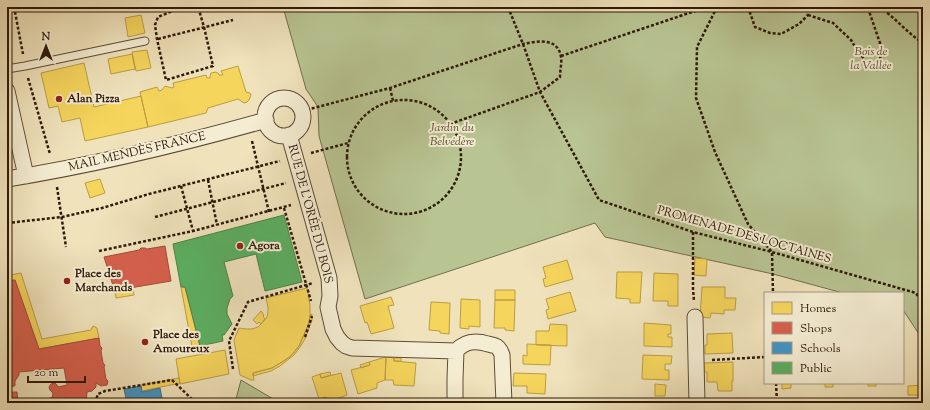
<svg xmlns="http://www.w3.org/2000/svg" width="930" height="410" viewBox="0 0 930 410" font-family="'Sorts Mill Goudy',serif">
<style>
.green{fill:#b8c492;stroke:#726e4d}
.homes{fill:#f6d55c;stroke:#ba9d43}
.shops{fill:#d6604d;stroke:#a34b38}
.schools{fill:#4393c3;stroke:#3c6e8b}
.public{fill:#5aae61;stroke:#4c8146}
.lines{fill:none;stroke-linecap:round;stroke-linejoin:round}
.lane-casing{stroke:#5e4c35;stroke-width:9}
.street-casing{stroke:#5e4c35;stroke-width:17}
.path{stroke:#2d1908;stroke-width:2.5;stroke-dasharray:3 2;stroke-linecap:butt}
.lane{stroke:#f5edd3;stroke-width:7}
.street{stroke:#f5edd3;stroke-width:15}
.poi-dot{fill:#8f2418;stroke:#f5edd3;stroke-width:1.5}
.labels{text-anchor:middle;dominant-baseline:central;stroke-width:4;stroke-linejoin:round;paint-order:stroke}
.park-label{font-size:12px;font-style:italic;fill:#574c31;stroke:#f5edd3}
.poi-label{font-size:12px;font-weight:bold;fill:#2d1908;stroke:#f5edd3;text-anchor:start}
.street-label{font-size:12px;fill:#2d1908;stroke:#f5edd3}
</style>
<rect width="100%" height="100%" fill="#f0e3bc"/>
<filter id="stains"><feTurbulence type="fractalNoise" baseFrequency=".005" numOctaves="4"/><feColorMatrix values="0 0 0 0 .2 0 0 0 0 .09 0 0 0 0 .02 0 0 0 .5 -.17"/></filter>
<radialGradient id="worn" r=".72"><stop offset=".6" stop-color="#630" stop-opacity="0"/><stop offset="1" stop-color="#630" stop-opacity=".3"/></radialGradient>
<path class="green" d="M 283,7 L 923,7 L 923,340 L 903,310 L 903,293 L 843,293 L 773,274 L 605,237 L 595,223 L 365,299 L 319,136 L 318,107 L 306,89 Z
M 241,380 L 280,403 L 235,403 Z"/>
<path class="homes" d="M 141,15 L 145,33 L 128,37 L 125,18 Z
M 147,50 L 151,68 L 136,71 L 132,52 Z
M 132,54 L 135,69 L 111,74 L 108,59 Z
M 84,63 L 94,107 L 141,96 L 148,127 L 85,141 L 80,118 L 62,122 L 58,106 L 49,108 L 41,73 Z
M 238,66 L 246,92 L 250,93 L 251,95 L 249,100 L 247,102 L 244,103 L 238,99 L 208,108 L 206,113 L 148,127 L 140,92 L 157,87 L 159,91 L 162,90 L 165,86 L 172,88 L 174,87 L 173,83 L 206,75 L 207,78 L 210,78 L 210,76 L 211,73 L 216,72 L 219,74 L 219,75 L 223,75 L 221,71 Z
M 100,179 L 105,193 L 90,198 L 85,183 Z
M 695,258 L 707,259 L 706,276 L 694,275 Z
M 567,260 L 573,279 L 545,287 L 543,279 L 546,278 L 543,267 Z
M 8,272 L 11,275 L 21,273 L 42,339 L 91,330 L 93,326 L 97,328 L 99,338 L 39,349 L 15,280 L 7,281 L 7,274 Z
M 617,272 L 642,272 L 640,303 L 630,303 L 630,299 L 616,298 Z
M 654,273 L 678,274 L 678,306 L 668,306 L 668,301 L 653,301 Z
M 181,287 L 185,287 L 200,346 L 192,347 Z
M 702,287 L 725,287 L 725,298 L 736,298 L 735,310 L 724,310 L 724,314 L 711,313 L 710,318 L 700,317 Z
M 133,288 L 134,295 L 116,298 L 115,292 L 118,290 Z
M 307,288 L 310,305 L 310,315 L 309,323 L 299,346 L 291,356 L 282,362 L 272,368 L 253,373 L 254,380 L 251,380 L 240,375 L 234,340 L 239,328 L 246,329 L 252,329 L 258,327 L 262,323 L 267,317 L 268,312 L 268,307 L 266,298 Z
M 495,290 L 515,290 L 515,300 L 495,300 Z
M 570,292 L 576,311 L 548,319 L 546,310 L 549,309 L 546,299 Z
M 391,297 L 394,305 L 388,306 L 394,328 L 371,334 L 367,322 L 365,323 L 360,306 Z
M 461,299 L 480,300 L 480,327 L 469,326 L 469,329 L 460,328 Z
M 495,300 L 515,300 L 514,331 L 505,330 L 505,328 L 494,328 Z
M 431,302 L 450,303 L 449,334 L 440,333 L 440,331 L 429,330 Z
M 261,311 L 264,315 L 263,316 L 265,319 L 261,324 L 259,322 L 257,324 L 253,320 Z
M 312,314 L 312,320 L 305,339 L 300,347 L 294,355 L 280,366 L 271,371 L 253,376 L 253,373 L 272,368 L 282,362 L 291,356 L 299,346 L 309,323 L 310,315 Z
M 644,323 L 671,325 L 671,334 L 668,334 L 668,337 L 672,337 L 672,347 L 644,346 Z
M 550,324 L 567,325 L 567,346 L 536,345 L 536,331 L 549,331 Z
M 732,333 L 733,353 L 705,354 L 705,345 L 707,345 L 707,334 Z
M 527,344 L 551,345 L 550,365 L 523,364 L 523,355 L 527,356 Z
M 225,350 L 229,374 L 180,384 L 176,359 Z
M 643,355 L 672,356 L 671,364 L 665,364 L 665,370 L 669,370 L 669,380 L 642,379 Z
M 386,357 L 394,358 L 394,361 L 416,363 L 414,386 L 394,385 L 393,380 L 385,380 Z
M 386,357 L 385,380 L 377,383 L 377,388 L 358,394 L 351,370 L 370,365 L 369,362 Z
M 394,358 L 401,358 L 401,361 L 394,361 Z
M 369,362 L 370,365 L 361,368 L 360,365 Z
M 733,362 L 733,381 L 732,381 L 732,391 L 718,391 L 717,382 L 707,382 L 707,372 L 704,372 L 704,363 Z
M 330,372 L 331,375 L 321,378 L 320,374 Z
M 341,373 L 347,395 L 328,402 L 326,397 L 319,399 L 312,377 L 320,374 L 321,378 Z
M 514,373 L 546,374 L 545,394 L 527,393 L 527,386 L 513,386 Z
M 179,378 L 180,383 L 142,391 L 141,385 Z
M 782,383 L 791,383 L 791,388 L 782,389 Z
M 825,383 L 833,383 L 833,387 L 825,387 Z
M 868,383 L 876,383 L 876,386 L 868,386 Z
M 655,384 L 666,385 L 665,396 L 655,396 Z
M 923,385 L 923,403 L 918,403 L 918,395 L 908,395 L 908,386 Z"/>
<path class="shops" d="M 165,246 L 171,281 L 118,290 L 115,292 L 104,257 L 139,250 L 141,248 L 145,248 L 147,249 Z
M 15,280 L 39,349 L 99,338 L 100,346 L 102,348 L 101,351 L 103,363 L 105,365 L 104,367 L 106,379 L 108,381 L 107,385 L 101,386 L 96,383 L 96,387 L 92,391 L 87,392 L 86,403 L 48,403 L 49,398 L 52,398 L 53,393 L 50,390 L 49,387 L 51,384 L 55,383 L 57,385 L 58,387 L 67,385 L 64,368 L 19,372 L 19,375 L 15,381 L 15,386 L 13,386 L 7,392 L 7,281 Z
M 7,392 L 17,392 L 18,403 L 7,403 Z"/>
<path class="schools" d="M 141,386 L 142,392 L 160,388 L 163,403 L 127,403 L 124,389 Z
M 126,400 L 127,403 L 113,403 Z"/>
<path class="public" d="M 284,215 L 302,282 L 265,291 L 256,254 L 224,262 L 233,296 L 230,299 L 227,308 L 227,314 L 232,324 L 224,335 L 222,335 L 223,341 L 200,346 L 185,287 L 181,287 L 173,244 Z"/>
<g class="lines">
<g class="lane-casing">
<path id="lane" d="M 7,69 L 25,66 L 145,41"/>
</g>
<g class="street-casing">
<path id="street" d="M 7,91 L 26,176
M265 117a19 19 0 1 1 38 0a19 19 0 1 1-38 0Z
M 289,135 L 329,278 L 330,296 L 328,307 L 333,329 L 337,337 L 342,343 L 346,346 L 352,348 L 456,351
M 7,179 C 94,165 181,144 266,120
M 695,317 L 697,403
M 455,403 L 455,379 L 456,351 C 465,341 475,340 488,344 C 492,345 497,345 499,349 C 501,351 501,353 502,355 L 504,403"/>
</g>
<path class="path" d="M 14,7 L 23,54
M 508,7 L 523,44 L 540,92 L 599,200 L 693,232 L 772,252 L 916,293 L 923,304
M 717,7 L 697,47 L 696,98 L 715,152 L 748,224 L 772,252 L 773,293
M 748,7 L 755,27 L 770,33 L 781,34 L 799,24 L 808,15 L 808,7
M 879,7 C 895,17 907,33 923,43
M 192,8 L 199,10 L 204,27 L 213,66 L 166,80 L 157,39 L 155,25 L 158,17 L 175,10 Z
M 808,15 L 833,23 L 851,40 L 857,50 L 869,65 L 877,70 L 882,66 L 880,56 L 880,43 L 869,11 L 872,7
M 158,39 L 233,20
M 561,56 L 707,7
M 28,78 L 50,154
M 390,88 L 393,101
M347 157a57 57 0 1 1 114 0a57 57 0 1 1-114 0Z
M 302,111 L 390,88 L 523,44 C 537,41 558,37 561,57 C 562,63 560,70 560,77 L 540,92 L 450,124
M 252,141 L 269,212
M 311,153 L 348,143
M 208,180 L 217,225
M 181,186 L 193,231
M 57,187 L 66,247
M 284,208 L 311,301
M 155,217 L 286,183
M 7,223 L 62,217 L 102,208 L 149,194 L 280,161
M 693,232 L 693,289 L 694,301
M 7,244 L 8,254
M 99,251 L 193,231 L 291,205
M 305,337 L 312,316
M 712,360 L 765,357
M 233,369 L 229,341 L 248,302 L 313,283
M 776,383 L 777,403
M 95,403 L 98,394 L 105,391 L 172,380 L 196,403"/>
<use href="#lane" class="lane"/>
<use href="#street" class="street"/>
</g>
<g class="poi-dot">
<circle cx="59" cy="99" r="4"/>
<circle cx="240" cy="246" r="4"/>
<circle cx="67" cy="281" r="4"/>
<circle cx="145" cy="342" r="4"/>
</g>
<g class="labels">
<g class="park-label">
<text x="871" y="52">Bois de<tspan x="871" dy="14">la Vallée</tspan></text>
<text x="452" y="128">Jardin du<tspan x="452" dy="14">Belvédère</tspan></text>
</g>
<g class="poi-label">
<text x="67" y="99">Alan Pizza</text>
<text x="248" y="246">Agora</text>
<text x="75" y="274">Place des<tspan x="75" dy="14">Marchands</tspan></text>
<text x="153" y="335">Place des<tspan x="153" dy="14">Amoureux</tspan></text>
</g>
<g class="street-label">
<text transform="translate(137 152) rotate(-13)">MAIL MENDÈS FRANCE</text>
<text transform="translate(310 214) rotate(75)">RUE DE L'ORÉE DU BOIS</text>
<text transform="translate(744 235) rotate(16)">PROMENADE DES LOCTAINES</text>
</g>
</g>
<rect width="930" height="410" fill="none" stroke="#f0e3bc" stroke-width="24"/>
<rect x="8" y="8" width="914" height="394" fill="none" stroke="#2d1908" stroke-width="2"/>
<rect x="12" y="12" width="906" height="386" fill="none" stroke="#2d1908"/>
<rect x="764" y="292" width="140" height="92" fill="#f5edd3" stroke="#a59882"/>
<rect x="772" y="302" width="20" height="12" fill="#f6d55c" stroke="#a59882"/>
<text x="800" y="312" font-size="12" fill="#2d1908">Homes</text>
<rect x="772" y="322" width="20" height="12" fill="#d6604d" stroke="#a59882"/>
<text x="800" y="332" font-size="12" fill="#2d1908">Shops</text>
<rect x="772" y="342" width="20" height="12" fill="#4393c3" stroke="#a59882"/>
<text x="800" y="352" font-size="12" fill="#2d1908">Schools</text>
<rect x="772" y="362" width="20" height="12" fill="#5aae61" stroke="#a59882"/>
<text x="800" y="372" font-size="12" fill="#2d1908">Public</text>
<g transform="translate(46 46)" stroke="#f5edd3" stroke-width="3" paint-order="stroke">
<path d="M0-3L7 15L0 10L-7 15Z" fill="#2d1908"/>
<text y="-6" font-size="11" font-weight="bold" text-anchor="middle" fill="#2d1908">N</text>
</g>
<path d="M28 376v6h57v-6" fill="none" stroke="#2d1908" stroke-width="2"/>
<text x="34" y="376" font-size="12" fill="#2d1908" stroke="#f5edd3" stroke-width="3" paint-order="stroke">20 m</text>
<rect width="100%" height="100%" filter="url(#stains)"/>
<rect width="100%" height="100%" fill="url(#worn)"/>
</svg>
